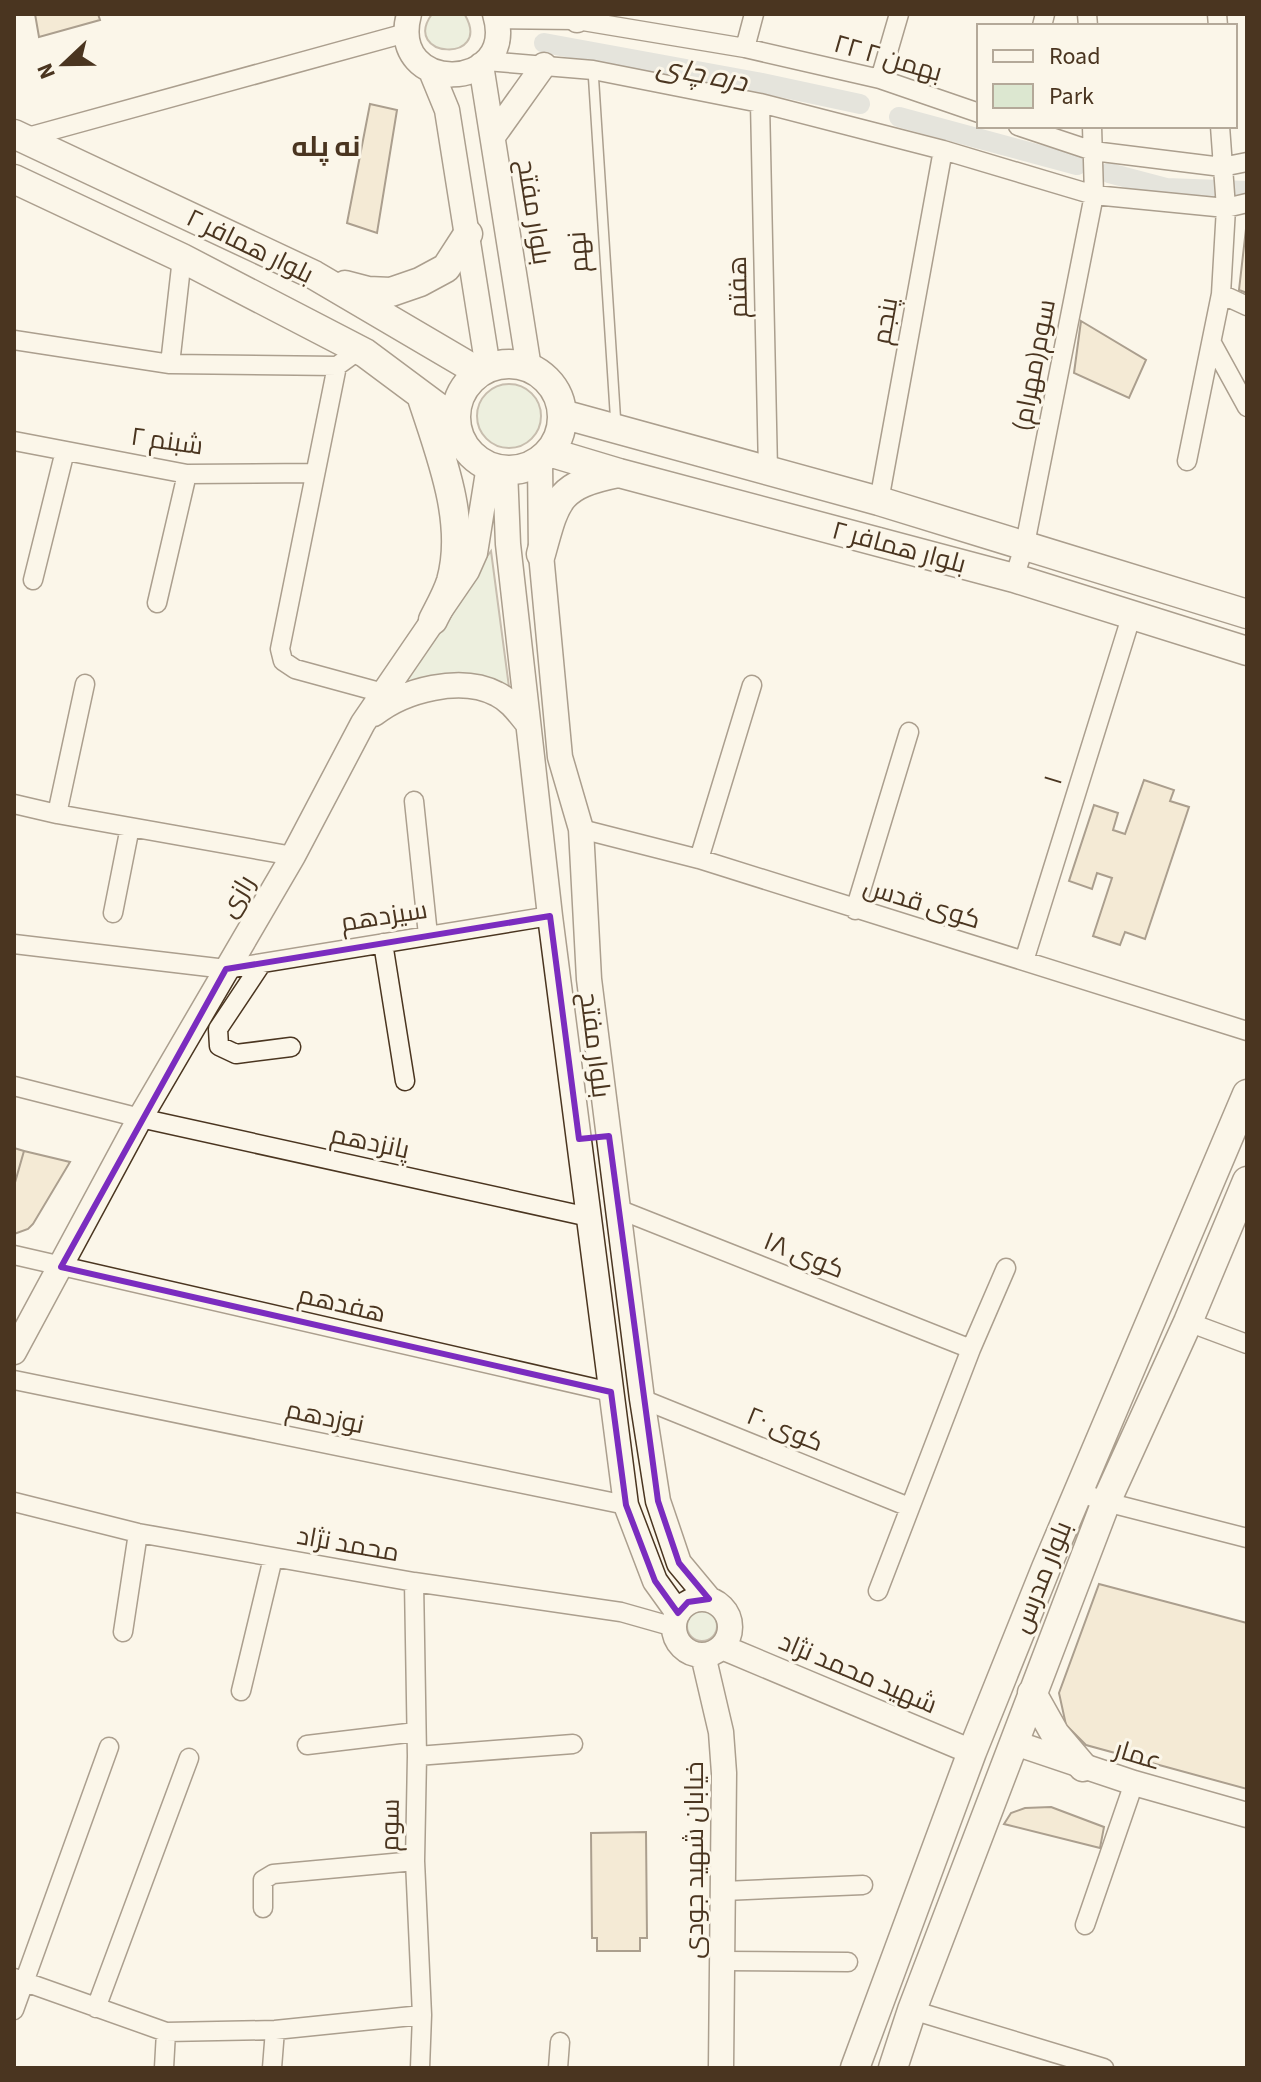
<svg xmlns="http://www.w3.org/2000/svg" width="1261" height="2082" viewBox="0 0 1261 2082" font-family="'Source Sans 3',Cairo,sans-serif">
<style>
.green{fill:#dce7d0;stroke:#887966;stroke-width:2}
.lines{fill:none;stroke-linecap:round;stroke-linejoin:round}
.canal{stroke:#c9cecd;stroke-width:20}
.building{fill:#ecdcbc;stroke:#4a3520;stroke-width:2}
.lane-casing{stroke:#4a3520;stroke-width:12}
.street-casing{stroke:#4a3520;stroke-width:21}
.secondary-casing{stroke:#4a3520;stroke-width:27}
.primary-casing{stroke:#4a3520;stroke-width:31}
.lane{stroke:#fbf6e9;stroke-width:9}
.street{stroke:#fbf6e9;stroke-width:18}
.secondary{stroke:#fbf6e9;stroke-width:24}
.primary{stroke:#fbf6e9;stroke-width:28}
.marked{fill:none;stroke:#7b2cbf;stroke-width:6;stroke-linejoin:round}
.labels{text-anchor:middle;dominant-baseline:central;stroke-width:6;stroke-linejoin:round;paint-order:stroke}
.street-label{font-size:26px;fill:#4a3520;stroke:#fbf6e9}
.water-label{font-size:28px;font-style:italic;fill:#4a3520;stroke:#fbf6e9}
.neighbourhood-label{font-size:28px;font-weight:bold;fill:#4a3520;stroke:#fbf6e9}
</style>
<rect width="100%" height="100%" fill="#fbf6e9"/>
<path class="green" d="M 432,14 L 465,15 C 493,64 400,58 432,14 Z
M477 416a32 32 0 1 1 64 0a32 32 0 1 1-64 0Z
M 491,551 L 509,687 L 391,689 Z
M687 1626a15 15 0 1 1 30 0a15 15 0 1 1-30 0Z"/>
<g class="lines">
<path class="canal" d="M 544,43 L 757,82 L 860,104
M 899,117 L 1077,165
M 1109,173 L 1166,188 L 1247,191"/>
</g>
<path class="building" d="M 35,14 L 98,14 L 100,20 L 39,37 Z
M 370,104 L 397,110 L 377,233 L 347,223 Z
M 1247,220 L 1247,293 L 1239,290 Z
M 1081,321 L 1146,360 L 1129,398 L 1074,373 Z
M 1144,780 L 1174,790 L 1170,801 L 1189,807 L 1145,939 L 1125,932 L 1120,945 L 1093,936 L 1112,878 L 1097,873 L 1092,889 L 1069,881 L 1094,805 L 1118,813 L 1113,830 L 1125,834 Z
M 14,1148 L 24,1151 L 14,1186 Z
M 24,1151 L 70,1162 L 33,1224 L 28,1229 L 14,1234 L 14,1186 Z
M 1099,1584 L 1247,1623 L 1247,1789 L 1086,1745 L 1066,1725 L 1059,1693 Z
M 1051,1807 L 1104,1827 L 1100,1848 L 1004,1824 L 1011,1813 L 1025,1808 Z
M 646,1832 L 647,1938 L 640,1938 L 640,1951 L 597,1951 L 597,1938 L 592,1938 L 591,1833 Z"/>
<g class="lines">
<g class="lane-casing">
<path id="lane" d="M 593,70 L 616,426"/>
</g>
<g class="street-casing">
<path id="street" d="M 1087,14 L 1088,26
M 1217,14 L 1218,26
M 496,19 L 577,20 L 745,48 L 880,79 L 979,113
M 1042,26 L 1045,14
M 745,48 L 754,14
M 486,61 L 593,70 L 760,103 L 943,150 L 1094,195 L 1226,208 L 1247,203
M 880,79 L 899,14
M 760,103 L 768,470
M 1018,126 L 1093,151 L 1222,167 L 1247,162
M 24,138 L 406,33
M 1221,294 L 1247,306
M 14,340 L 170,364 L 337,366
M 1213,345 L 1247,407
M 359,350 L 337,366 L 280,649 L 283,661 L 295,669 L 383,693
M 170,364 L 182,258
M 14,441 L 187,474 L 315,473
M 1187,461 L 1221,294 L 1226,208 L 1220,126
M 879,501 L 943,150
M 1014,578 L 1025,544 L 1094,195 L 1092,126
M 33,580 L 65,451
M 157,603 L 187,474
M 414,801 L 428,935
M 14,804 L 57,814 L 293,856
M 57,814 L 85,684
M 581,829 L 699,859 L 1247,1031
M 699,859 L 752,685
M 855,910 L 909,732
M 113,913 L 130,827
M 383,943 L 405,1081
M 14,944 L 226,969 L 550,916
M 1024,961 L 1132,614
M 262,963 L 218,1029 L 219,1046 L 236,1054 L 291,1047
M 14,1086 L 140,1118 L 589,1217
M 618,1209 L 971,1349
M 14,1255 L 611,1392
M 1188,1322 L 1247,1344
M 14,1380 L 626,1505
M 642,1399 L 909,1507
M 1077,1491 L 1106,1502 L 1247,1538
M 14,1502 L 138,1533 L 414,1582 L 621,1612 L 674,1627
M 414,1582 L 417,1756 L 415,1861 L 422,2015 L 420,2068
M 878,1591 L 971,1349 L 1006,1268
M 123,1632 L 138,1533
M 241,1691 L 273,1558
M 307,1745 L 416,1732
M 417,1756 L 573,1744
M 724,1891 L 863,1885
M 263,1908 L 263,1880 L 273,1874 L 415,1861
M 1085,1925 L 1134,1783
M 722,1961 L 848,1962
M 14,1978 L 166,2032 L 275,2030 L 422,2015
M 96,2008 L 189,1758
M 14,2010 L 109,1747
M 912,2010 L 1104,2068
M 164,2068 L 166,2032
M 272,2068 L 275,2030
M 558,2068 L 560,2042"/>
</g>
<g class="secondary-casing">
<path id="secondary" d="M 409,14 C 387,96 519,93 495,14
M 571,14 L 577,20
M 481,65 L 529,368
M 431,71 L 447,110 L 488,368
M 494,135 L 544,65
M 540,460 L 541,554 L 560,757 L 581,829 L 589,979 L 642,1399 L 658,1501 L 679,1563 L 709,1599
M 505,470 L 508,544 L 550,916 L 626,1505 L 655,1581 L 678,1613
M 374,714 C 404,690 461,675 497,694 C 510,700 519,713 528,724
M 14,1352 L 140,1118 L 293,856 L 363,723 L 467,571 L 475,553 L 489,466
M674 1627a28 28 0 1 1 56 0a28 28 0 1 1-56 0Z
M 722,1647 L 972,1752
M 703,1655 L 721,1732 L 724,1773 L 721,2068
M 1015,1743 L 1134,1783 L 1247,1815"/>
</g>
<g class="primary-casing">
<path id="primary" d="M 14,134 L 314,275 L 479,372
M 14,179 L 182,258 L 365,353 L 455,420
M 345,285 L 368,291 L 391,292 L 420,282 L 446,268 L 468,234
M456 417a53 53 0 1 1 106 0a53 53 0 1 1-106 0Z
M 421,395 C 439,451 468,521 451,581 C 447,594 439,608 433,620
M 562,414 L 879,501 L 1247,614
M 549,452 L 619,473 L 1014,578 L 1247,651
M 541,554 C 556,499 558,485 618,473
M 1032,1693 L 1055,1734 L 1083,1767
M 855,2068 L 972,1752 L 1046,1568 L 1247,1094
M 893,2068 L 912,2010 L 1106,1502 L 1188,1322 L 1247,1181"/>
</g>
<use href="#lane" class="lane"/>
<use href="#street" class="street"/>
<use href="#secondary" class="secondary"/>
<use href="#primary" class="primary"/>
</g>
<path d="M0 0H1261V2082H0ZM 550,916 L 579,1139 L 609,1136 L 658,1501 L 679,1563 L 709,1599 L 688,1602 L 678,1613 L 655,1581 L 626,1505 L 611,1392 L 61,1267 L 226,969 Z" fill="#fbf6e9" fill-opacity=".55" fill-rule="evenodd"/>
<path class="marked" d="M 550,916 L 579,1139 L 609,1136 L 658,1501 L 679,1563 L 709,1599 L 688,1602 L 678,1613 L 655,1581 L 626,1505 L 611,1392 L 61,1267 L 226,969 Z"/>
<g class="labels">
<g class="street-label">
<text transform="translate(888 58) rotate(16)">۲۲ بهمن ۲</text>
<text transform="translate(534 212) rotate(81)">بلوار مفتح</text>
<text transform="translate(250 246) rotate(26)">بلوار همافر ۲</text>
<text transform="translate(578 252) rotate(-94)">نهم</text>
<text transform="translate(738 287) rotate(-91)">هفتم</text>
<text transform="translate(885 321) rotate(-80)">پنجم</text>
<text transform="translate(1034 365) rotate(-79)">سوم(مهرام)</text>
<text transform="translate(167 441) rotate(8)">شبنم ۲</text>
<text transform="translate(899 547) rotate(15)">بلوار همافر ۲</text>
<text transform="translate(1053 780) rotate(-73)">۱</text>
<text transform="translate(237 896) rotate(-59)">رازی</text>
<text transform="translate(922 903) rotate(17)">کوی قدس</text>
<text transform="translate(384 916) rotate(-9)">سیزدهم</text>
<text transform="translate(595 1045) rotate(83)">بلوار مفتح</text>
<text transform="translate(370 1142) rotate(12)">پانزدهم</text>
<text transform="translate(804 1255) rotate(22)">کوی ۱۸</text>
<text transform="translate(342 1304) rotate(13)">هفدهم</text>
<text transform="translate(325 1417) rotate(12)">نوزدهم</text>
<text transform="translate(785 1429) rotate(22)">کوی ۲۰</text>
<text transform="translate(348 1544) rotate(10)">محمد نژاد</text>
<text transform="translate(1042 1577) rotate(-68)">بلوار مدرس</text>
<text transform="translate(858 1673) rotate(23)">شهید محمد نژاد</text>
<text transform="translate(1138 1755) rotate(17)">عمار</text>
<text transform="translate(390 1825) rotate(-89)">سوم</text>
<text transform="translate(694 1860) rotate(-90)">خیابان شهید جودی</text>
</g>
<g class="water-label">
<text transform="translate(702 74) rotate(11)">دره چای</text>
</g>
<g class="neighbourhood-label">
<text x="326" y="147">نه پله</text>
</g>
</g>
<rect width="1261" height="2082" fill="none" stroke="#4a3520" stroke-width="32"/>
<rect x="977" y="24" width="260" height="104" fill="#fbf6e9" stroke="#b4a999" stroke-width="2"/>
<rect x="993" y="50" width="40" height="12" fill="#fbf6e9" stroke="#b4a999" stroke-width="2"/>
<text x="1049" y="64" font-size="24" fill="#4a3520">Road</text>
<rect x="993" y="84" width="40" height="24" fill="#dce7d0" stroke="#b4a999" stroke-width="2"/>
<text x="1049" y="104" font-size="24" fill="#4a3520">Park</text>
<g transform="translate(64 64) rotate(248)" stroke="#fbf6e9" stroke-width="6" paint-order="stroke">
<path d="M0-6L14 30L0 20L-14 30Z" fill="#4a3520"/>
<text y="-12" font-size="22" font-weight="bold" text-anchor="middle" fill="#4a3520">N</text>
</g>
</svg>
